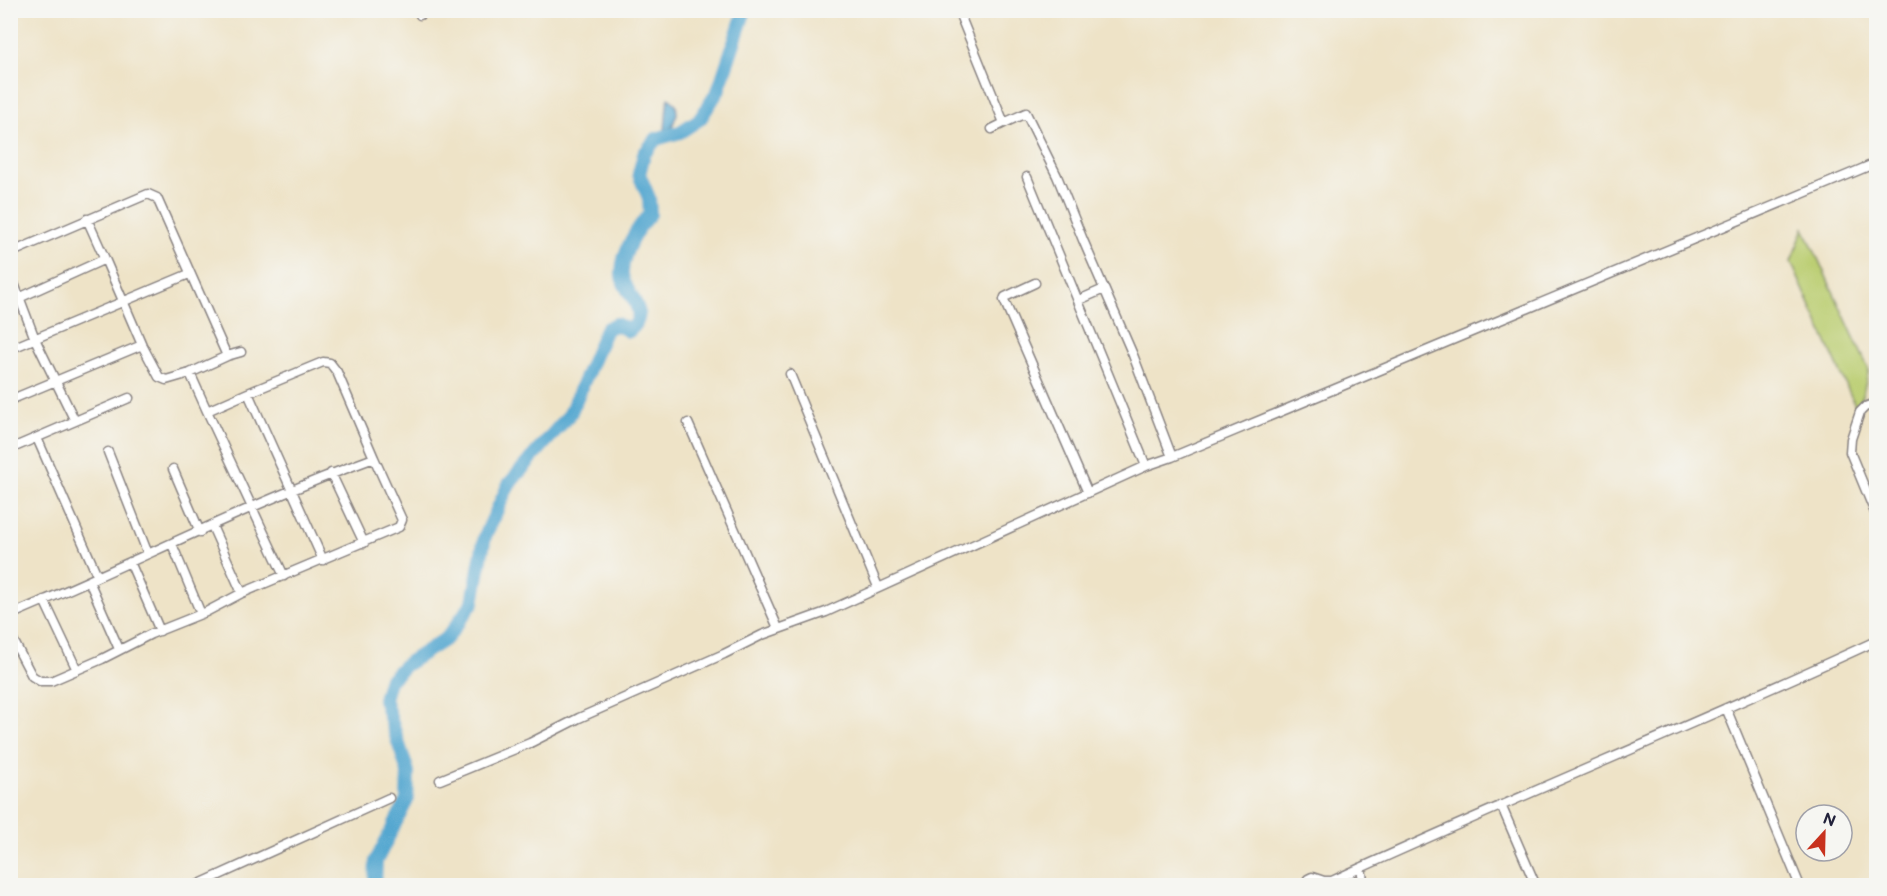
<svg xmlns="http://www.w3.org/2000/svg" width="1887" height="896" viewBox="0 0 1887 896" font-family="'Balsamiq Sans',sans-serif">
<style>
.green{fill:#bbce72;stroke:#6e7856;stroke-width:1.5}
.water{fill:#55a7d0;stroke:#3c6486;stroke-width:1.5}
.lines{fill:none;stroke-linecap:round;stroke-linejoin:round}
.river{stroke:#55a7d0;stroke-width:14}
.street-casing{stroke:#888281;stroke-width:11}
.street{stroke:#fff;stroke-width:8}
</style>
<rect width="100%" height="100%" fill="#f6f6f2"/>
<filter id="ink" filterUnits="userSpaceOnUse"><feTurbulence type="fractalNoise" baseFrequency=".0167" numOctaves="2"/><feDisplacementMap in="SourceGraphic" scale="12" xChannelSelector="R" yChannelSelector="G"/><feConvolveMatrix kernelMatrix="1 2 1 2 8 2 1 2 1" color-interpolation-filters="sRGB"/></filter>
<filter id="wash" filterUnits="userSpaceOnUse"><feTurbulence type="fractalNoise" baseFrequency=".008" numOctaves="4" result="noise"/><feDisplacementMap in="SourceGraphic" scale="24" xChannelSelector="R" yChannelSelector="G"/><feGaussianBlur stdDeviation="1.35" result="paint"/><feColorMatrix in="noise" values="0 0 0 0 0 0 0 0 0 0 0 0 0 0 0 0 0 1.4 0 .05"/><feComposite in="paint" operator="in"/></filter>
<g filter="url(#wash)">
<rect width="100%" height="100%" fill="#eee3c7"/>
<path class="green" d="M 1804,228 L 1869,370 L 1858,412 L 1791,262 Z"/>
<path class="water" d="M 669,98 L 676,104 L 677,114 L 672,127 L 665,130 L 667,105 Z"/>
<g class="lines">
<path class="river" d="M 375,886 L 376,861 L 407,800 L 408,772 L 384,699 L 389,681 L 405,665 L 447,638 L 473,602 L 485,536 L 509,484 L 570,414 L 606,329 L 616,324 L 629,331 C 655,310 620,292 622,272 C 623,251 636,229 650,214 L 649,198 L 639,174 L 644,154 L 656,139 L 680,132 L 700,119 L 718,91 L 745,10"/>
</g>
</g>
<g filter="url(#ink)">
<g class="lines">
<g class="street-casing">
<path id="street" d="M 418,10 L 420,15
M 958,10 L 1004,123 L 1026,113 L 1057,176 L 1083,240 L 1133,355 L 1172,457
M 992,129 L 1004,123
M 1027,177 L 1146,466
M 87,219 L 105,259
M 10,253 L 148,194 L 157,198 L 227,356 L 190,373 L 166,380 L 159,377 L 142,345 L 105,259 L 10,302
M 10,273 L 35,339 L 75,421
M 1035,283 L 1005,297 L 1004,300 L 1088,493
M 1079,300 L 1104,289
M 10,349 L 189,274
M 227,356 L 241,352
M 190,373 L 207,411
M 790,374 L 878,587
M 10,400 L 142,345
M 1876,403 L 1865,407 L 1860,412 L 1851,439 L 1850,452 L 1876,515
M 688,423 L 778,628
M 37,438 L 97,575
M 10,449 L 129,398
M 108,452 L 148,554
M 173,469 L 200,532
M 331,473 L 364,543
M 212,526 L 242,593
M 172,544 L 201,614
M 130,562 L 160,631
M 284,576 L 207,411 L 248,393 L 323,560
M 89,581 L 119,649
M 44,600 L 77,670
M 10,615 C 132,564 250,503 374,458 L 337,372 L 330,363 L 323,362 L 248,393
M 10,634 L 32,676 L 40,681 L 51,681 L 102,659 L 151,634 L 206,612 L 242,593 L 399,527 L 402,520 L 374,458
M 1726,708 L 1800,886
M 440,780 L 530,743 L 579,718 L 724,654 L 762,635 L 826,612 L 1146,466 L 1172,457 L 1876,163
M 1501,805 L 1536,886
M 1361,868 L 1364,886
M 195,886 L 389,798
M 1303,886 L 1308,879 L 1312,877 L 1324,881 L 1332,881 C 1512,798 1697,724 1876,641"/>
</g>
<use href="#street" class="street"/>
</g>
</g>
<rect width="1887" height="896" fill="none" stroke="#f6f6f2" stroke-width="36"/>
<g transform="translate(1824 833) rotate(22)"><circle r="28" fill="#f6f6f2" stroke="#a1a1a9" stroke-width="1.5"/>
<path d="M0-4.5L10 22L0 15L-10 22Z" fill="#c8321e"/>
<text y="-9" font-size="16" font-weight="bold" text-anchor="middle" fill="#22223b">N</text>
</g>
</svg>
